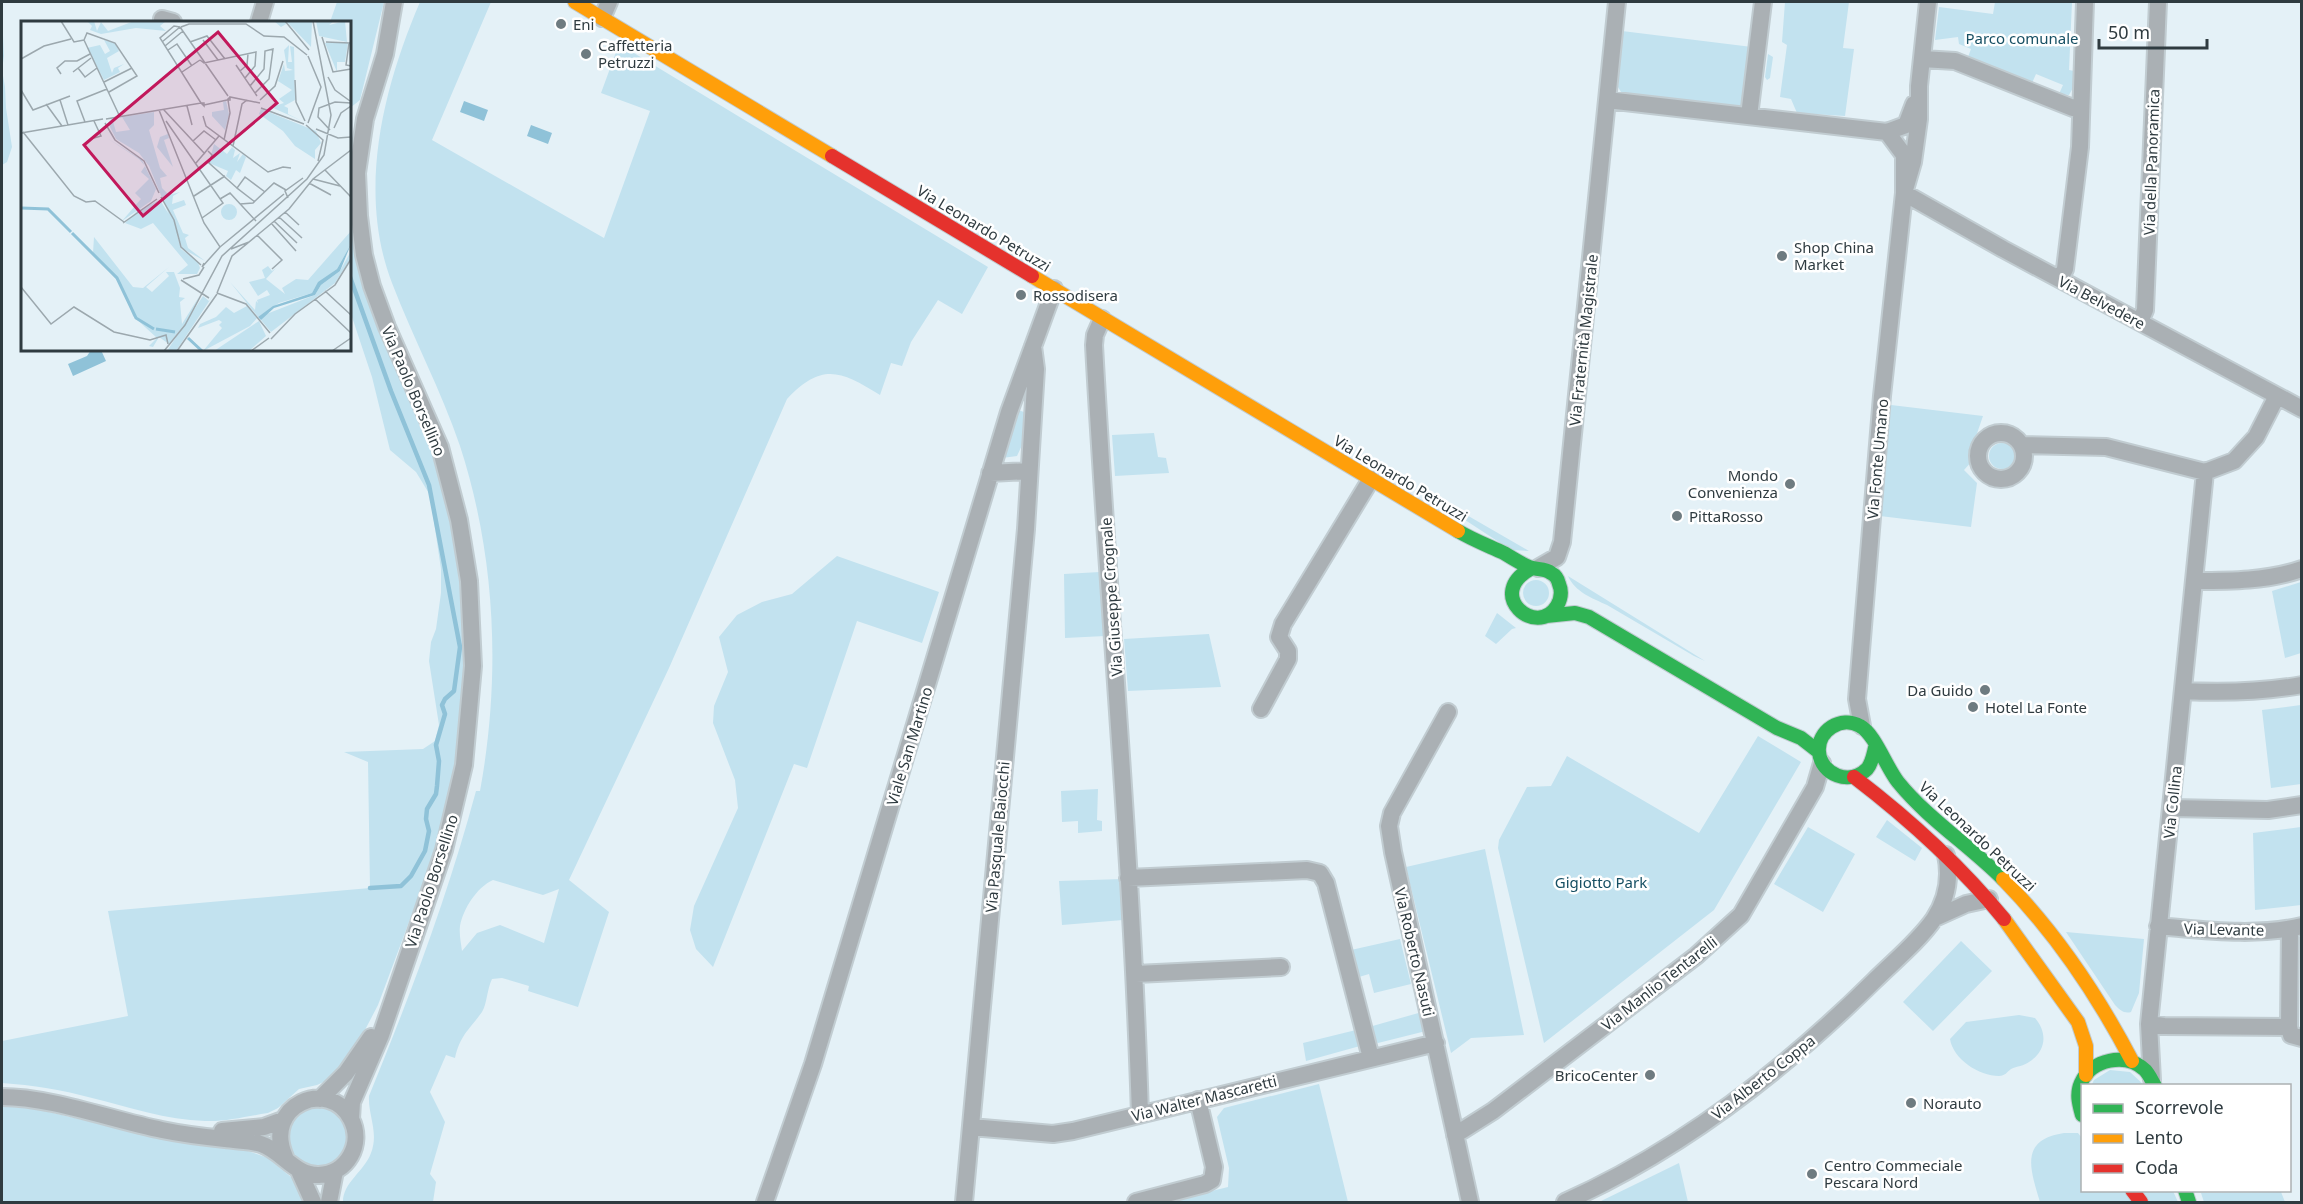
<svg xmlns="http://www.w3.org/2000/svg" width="2303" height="1204" viewBox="0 0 2303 1204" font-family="'Noto Sans',sans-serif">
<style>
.green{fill:#c2e2ef;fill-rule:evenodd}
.water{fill:#8fc2d8}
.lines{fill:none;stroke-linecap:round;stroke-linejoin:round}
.stream{stroke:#8fc2d8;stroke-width:4.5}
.street-casing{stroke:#c1ccd1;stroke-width:20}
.fast-casing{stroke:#c1ccd1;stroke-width:16}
.slow-casing{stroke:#c1ccd1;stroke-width:16}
.jam-casing{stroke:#c1ccd1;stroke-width:16}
.street{stroke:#aab0b4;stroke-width:16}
.fast{stroke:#30b455;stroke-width:14}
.slow{stroke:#ff9f0a;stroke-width:14}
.jam{stroke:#e5322d;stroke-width:14}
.poi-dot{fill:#6e7b80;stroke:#fff;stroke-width:2}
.labels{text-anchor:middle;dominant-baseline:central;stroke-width:5;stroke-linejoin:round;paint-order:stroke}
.poi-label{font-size:15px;fill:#2f3b40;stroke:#fff;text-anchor:start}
.park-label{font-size:15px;fill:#164f63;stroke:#fff}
.street-label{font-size:15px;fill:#2f3b40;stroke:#fff}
.inset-river{fill:none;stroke:#8fc2d8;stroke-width:3}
.inset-road{fill:none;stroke:#9ca8ae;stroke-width:1.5}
.view{fill:#c2185b;fill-opacity:0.15;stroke:#c2185b;stroke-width:3}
.inset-edge{fill:none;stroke:#2f3b40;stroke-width:3}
</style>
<rect width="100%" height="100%" fill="#e4f1f7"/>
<path class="green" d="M 337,2 L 384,2 L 360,100 L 350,108 L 350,22 L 330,22 Z
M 420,2 L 491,2 L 432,140 L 604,238 L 650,111 L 601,93 L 619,44 L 988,267 L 962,314 L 938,300 L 911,342 L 902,366 L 891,363 L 880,395 C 841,371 822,362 787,399 L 669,668 L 569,880 L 609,912 L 578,1007 L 528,991 L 529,986 L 502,978 L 492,979 C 487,989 487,1004 482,1012 C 470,1029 460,1035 455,1058 L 446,1055 L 430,1092 L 445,1122 L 430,1174 L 436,1182 L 433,1202 L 343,1202 C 343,1182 364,1172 371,1153 C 379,1132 368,1116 369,1096 C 410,996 448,895 476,791 L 480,791 C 501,677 496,557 460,446 C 441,390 413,338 392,283 C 357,192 383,88 420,2 ZM 493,880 L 543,895 L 559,889 L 544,943 L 500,925 L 477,933 L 462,951 C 461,943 459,934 460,926 C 463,909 477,887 493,880 Z
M 1785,2 L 1849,2 L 1843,48 L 1854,49 L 1845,116 L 1797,113 L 1791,99 L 1780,97 L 1787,45 L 1782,42 Z
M 1995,2 L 2072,2 L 2069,70 L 2074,71 L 2074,86 L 2069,95 L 2059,94 L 2063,85 L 2036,74 L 2032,83 L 1968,57 L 1971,49 L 1959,44 L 1958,37 L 1935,40 L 1939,7 L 1993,14 Z
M 2,15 L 4,56 L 2,70 L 5,87 L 6,108 L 12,147 L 7,162 L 2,165 Z
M 1622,31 L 1752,47 L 1742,107 L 1624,97 L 1618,87 Z
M 1768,54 L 1773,57 L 1770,78 L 1767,80 L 1765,77 Z
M 350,170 L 352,195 L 440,473 L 451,519 L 467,642 L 459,743 L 453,781 L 434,855 L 378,1005 L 355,1049 L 328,1080 L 317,1085 L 299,1089 L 278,1108 L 268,1113 C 248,1116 225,1122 205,1121 C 166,1120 129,1107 92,1098 C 63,1090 32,1085 2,1083 L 2,1041 L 128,1016 L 108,911 L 370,888 L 368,762 L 344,752 L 423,749 L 435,741 L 439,725 L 429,661 L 431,642 L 436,629 L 441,593 L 441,569 L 430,495 L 416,472 L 390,450 L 372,377 L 350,311 Z
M 1891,405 L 1983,416 L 1973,445 L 1973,460 L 1964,470 L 1977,483 L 1971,527 L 1880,516 Z
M 1018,410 L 1024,412 L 1026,416 L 1023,443 L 1017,456 L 1002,458 Z
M 1154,433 L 1158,457 L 1166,458 L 1169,473 L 1115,476 L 1112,435 Z
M1989 456a13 13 0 1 1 26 0a13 13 0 1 1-26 0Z
M 1458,510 L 1529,551 L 1511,550 L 1459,516 Z
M 837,556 L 939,592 L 922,643 L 857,621 L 807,768 L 794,764 L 713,967 L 696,949 L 690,930 L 694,906 L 738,808 L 735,780 L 713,723 L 714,706 L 728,672 L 719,637 L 737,615 L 762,602 L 792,594 Z
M 1100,572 L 1105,636 L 1065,638 L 1064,574 Z
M 1568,576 L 1705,661 L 1694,656 L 1607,605 C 1592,598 1575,592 1568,576 Z
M1523 593a13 13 0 1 1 26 0a13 13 0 1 1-26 0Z
M 2301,582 L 2301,653 L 2285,658 L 2272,591 Z
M 1497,613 L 1516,628 L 1512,629 L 1496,644 L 1485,636 Z
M 1209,634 L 1221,687 L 1128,691 L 1124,639 Z
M 2301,705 L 2301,784 L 2271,788 L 2262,710 Z
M 1758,736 L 1801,762 L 1714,910 L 1544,1043 L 1498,848 L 1499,840 L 1527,787 L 1551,786 L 1567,756 L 1699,833 Z
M 1098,789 L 1097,820 L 1102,821 L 1102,831 L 1078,833 L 1078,821 L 1062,822 L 1061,791 Z
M 1887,820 L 1922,848 L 1915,861 L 1876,837 Z
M 1808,827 L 1855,854 L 1823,912 L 1774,884 Z
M 2301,827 L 2301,905 L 2255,910 L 2253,833 Z
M 1485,849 L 1524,1035 L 1471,1038 L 1451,1053 L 1406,867 Z
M 1123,879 L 1123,920 L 1062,925 L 1059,881 Z
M 2066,932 L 2144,939 L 2139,993 L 2131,1012 C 2124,1014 2120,1010 2115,1005 Z
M 1400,939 L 1411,984 L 1374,993 L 1369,974 L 1359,977 L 1351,950 Z
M 1961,941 L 1992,971 L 1933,1031 L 1903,1002 Z
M 1422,1012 L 1426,1031 L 1378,1043 L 1373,1040 L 1369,1027 Z
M 2019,1015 L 2035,1018 C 2048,1033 2046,1051 2029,1062 C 2024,1066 2017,1066 2011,1069 C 2007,1072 2005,1076 1999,1076 C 1979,1076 1953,1059 1950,1039 L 1966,1022 Z
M 1356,1030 L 1360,1046 L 1306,1061 L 1303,1043 Z
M 2110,1070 L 2130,1072 L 2145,1086 L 2091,1086 L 2094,1080 Z
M 1319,1084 L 1348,1202 L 1175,1202 L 1175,1200 L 1228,1187 L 1229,1168 L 1217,1117 L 1224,1108 Z
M 2,1106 L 36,1109 L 152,1136 L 248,1151 L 268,1158 L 297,1182 L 305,1202 L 2,1202 Z
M288 1137a30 30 0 1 1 60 0a30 30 0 1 1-60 0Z
M 2064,1133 L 2078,1133 L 2082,1138 L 2082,1190 L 2124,1191 L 2134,1202 L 2040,1202 C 2031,1171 2018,1140 2064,1133 Z
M 1679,1163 L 1688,1202 L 1599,1202 Z
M 2140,1191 L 2173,1191 L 2178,1202 L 2149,1202 Z
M 2281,1192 L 2285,1202 L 2204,1202 L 2201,1193 Z"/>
<path class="water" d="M 464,101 L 488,110 L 484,121 L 460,112 Z
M 531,125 L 552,133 L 548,144 L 527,136 Z
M 91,350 L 101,350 L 106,361 L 73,376 L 68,364 L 87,356 Z"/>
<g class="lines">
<path class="stream" d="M 350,277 L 391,391 L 429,485 L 460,647 L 454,691 L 445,699 L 442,705 L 445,714 L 436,745 L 439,761 L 437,786 L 436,794 L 427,809 L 426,819 L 429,831 L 425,851 L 411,876 L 401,886 L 370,888"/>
<g class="street-casing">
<path id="street" d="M 602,18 L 609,2
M 162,19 L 173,22
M 259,22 L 265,2
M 1922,59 L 1955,61 L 2073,108 L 2081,109
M 1607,100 L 1887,132 L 1906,125 L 1914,104
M 1749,116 L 1763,2
M 1887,132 L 1904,155 L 1904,193 L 2003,249 L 2302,409
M 2060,279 L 2065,269 L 2080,147 L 2085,2
M 1102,319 L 1095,335 L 1094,345 C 1108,602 1132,858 1140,1115
M 2140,322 L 2145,310 L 2158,2
M1978 456a23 23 0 1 1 46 0a23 23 0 1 1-46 0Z
M 2022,445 L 2106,447 L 2205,472 L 2234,461 L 2256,437 L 2277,396
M 990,473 L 1029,471
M 1538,568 L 1557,557 L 1562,542 L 1617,2
M 2195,581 C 2231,581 2267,581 2302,569
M 2184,691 C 2224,693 2262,692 2302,685
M 1261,709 L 1288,659 L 1288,651 L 1279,637 L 1283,624 L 1371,479
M 1448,712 L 1392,813 L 1389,826 L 1393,852 L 1470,1202
M 1862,726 L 1857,699 L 1882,396 L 1904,193 L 1913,162 L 1919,119 L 1919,86 L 1928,2
M 2172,808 L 2268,810 L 2302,805
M 1128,878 L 1307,870 L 1320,873 L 1326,883 L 1371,1058
M 1935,918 L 1966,904 L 1989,899
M 2158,926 C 2205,930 2255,937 2302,926
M 2290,929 L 2289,1027 L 2291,1035 L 2302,1038
M 1136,974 L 1281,967
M 2149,1024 L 2164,1026 L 2289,1027
M 2152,1080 L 2149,1024 L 2205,472
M 2,1097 C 51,1097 112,1120 162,1130 C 181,1134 205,1137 225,1139 C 236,1141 249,1140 261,1144 C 282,1151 295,1176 319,1175 C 347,1174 364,1144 351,1119 C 329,1077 262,1105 285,1157
M 320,1099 L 346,1073 L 371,1037
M 351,1119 L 352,1102 L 381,1035 L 444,850 L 464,765 L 473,666 L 469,581 L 459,520 L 440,447 L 387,327 L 372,286 L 364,255 L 359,216 L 357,173 L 365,119 L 385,54 L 394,2
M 971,1127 L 1053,1134 L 1073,1131 L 1436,1043
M 222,1131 L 264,1127 L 283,1120
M 1455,1135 L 1493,1111 L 1696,956 L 1741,915 L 1815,787 L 1822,763
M 299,1171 L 313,1202
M 329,1202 L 335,1171
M 765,1202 L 813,1064 L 1009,412 L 1054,289
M 964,1202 L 1026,529 L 1036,369 L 1033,346
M 1136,1202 L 1205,1184 L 1212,1180 L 1214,1167 L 1198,1100
M 1565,1202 C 1681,1150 1784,1070 1874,981 C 1893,962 1918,942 1934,919 C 1947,899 1951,878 1946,855"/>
</g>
<g class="fast-casing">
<path id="fast" d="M 1458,531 C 1473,540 1489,546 1504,553 C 1512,558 1520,563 1529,567 C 1536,570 1545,568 1551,573 C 1555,575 1558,579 1559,584 C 1562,591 1561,599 1557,606 C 1537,639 1483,594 1532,568
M 1546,616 L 1575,613 L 1589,617 L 1777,728 L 1801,738 L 1819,752
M 1875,748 C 1873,756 1872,763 1867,769 C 1850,786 1821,775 1819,752 C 1817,731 1841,715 1860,726 C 1875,734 1886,767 1898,782 C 1928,819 1969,845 2003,879
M 2082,1115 C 2079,1104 2076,1094 2081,1083 C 2091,1059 2126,1052 2145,1070 C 2149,1074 2152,1081 2155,1086
M 2185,1190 L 2189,1202"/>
</g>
<g class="slow-casing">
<path id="slow" d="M 575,2 L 832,156
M 1032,276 L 1458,531
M 2003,879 C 2056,933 2097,994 2132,1061
M 2004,919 L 2078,1022 L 2086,1046 L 2086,1075"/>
</g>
<g class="jam-casing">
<path id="jam" d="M 832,156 L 1032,276
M 1854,777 C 1909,819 1960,865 2004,919
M 2132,1190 L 2141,1202"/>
</g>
<use href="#street" class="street"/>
<use href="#fast" class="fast"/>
<use href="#slow" class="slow"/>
<use href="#jam" class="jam"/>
</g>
<g class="poi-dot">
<circle cx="561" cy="24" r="6"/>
<circle cx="586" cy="54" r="6"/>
<circle cx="1782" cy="256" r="6"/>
<circle cx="1021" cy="295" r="6"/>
<circle cx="1790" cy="484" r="6"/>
<circle cx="1677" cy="516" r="6"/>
<circle cx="1985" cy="690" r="6"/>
<circle cx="1973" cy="707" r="6"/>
<circle cx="1650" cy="1075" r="6"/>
<circle cx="1911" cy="1103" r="6"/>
<circle cx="1812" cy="1174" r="6"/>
</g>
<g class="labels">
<g class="poi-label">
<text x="573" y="24">Eni</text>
<text x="598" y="45">Caffetteria<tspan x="598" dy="17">Petruzzi</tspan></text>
<text x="1794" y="247">Shop China<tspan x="1794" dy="17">Market</tspan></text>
<text x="1033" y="295">Rossodisera</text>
<text x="1778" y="475" text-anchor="end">Mondo<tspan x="1778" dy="17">Convenienza</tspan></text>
<text x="1689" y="516">PittaRosso</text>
<text x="1973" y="690" text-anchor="end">Da Guido</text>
<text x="1985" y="707">Hotel La Fonte</text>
<text x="1638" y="1075" text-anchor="end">BricoCenter</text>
<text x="1923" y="1103">Norauto</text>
<text x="1824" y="1165">Centro Commeciale<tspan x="1824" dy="17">Pescara Nord</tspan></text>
</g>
<g class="park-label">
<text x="2022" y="38">Parco comunale</text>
<text x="1601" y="882">Gigiotto Park</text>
</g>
<g class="street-label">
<text transform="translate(2151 162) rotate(-88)">Via della Panoramica</text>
<text transform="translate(984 228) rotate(31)">Via Leonardo Petruzzi</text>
<text transform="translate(2102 302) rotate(28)">Via Belvedere</text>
<text transform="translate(1583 340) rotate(-84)">Via Fraternità Magistrale</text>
<text transform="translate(414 391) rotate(67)">Via Paolo Borsellino</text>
<text transform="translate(1877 459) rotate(-85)">Via Fonte Umano</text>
<text transform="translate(1401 478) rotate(31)">Via Leonardo Petruzzi</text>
<text transform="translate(1111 597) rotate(-94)">Via Giuseppe Crognale</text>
<text transform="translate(909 746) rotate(-73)">Viale San Martino</text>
<text transform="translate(2172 802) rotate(-84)">Via Collina</text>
<text transform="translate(1978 836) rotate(43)">Via Leonardo Petruzzi</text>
<text transform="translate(997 837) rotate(-85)">Via Pasquale Baiocchi</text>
<text transform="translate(431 881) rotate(-72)">Via Paolo Borsellino</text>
<text transform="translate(2224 929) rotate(1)">Via Levante</text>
<text transform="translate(1415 952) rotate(77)">Via Roberto Nasuti</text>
<text transform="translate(1659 983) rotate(-38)">Via Manlio Tentarelli</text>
<text transform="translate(1763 1077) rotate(-38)">Via Alberto Coppa</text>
<text transform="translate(1204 1098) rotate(-14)">Via Walter Mascaretti</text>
</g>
</g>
<g transform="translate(21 21)">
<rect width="330" height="330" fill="#e4f1f7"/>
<path d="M 73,0 L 76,10 L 80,1 L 87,10 L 113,0 L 145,0 L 139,5 L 145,10 L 115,7 L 80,13 L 69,9 L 71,5 L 67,1 ZM 253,0 L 291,0 L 290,26 L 267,2 L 260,6 ZM 295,0 L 313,0 L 308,4 L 324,0 L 326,21 L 298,15 ZM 83,19 L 94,22 L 98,30 L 86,37 L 91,52 L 93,47 L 103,43 L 97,47 L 99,51 L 83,59 L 66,27 L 79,24 L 84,33 L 89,30 ZM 304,22 L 327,22 L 324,41 L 316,41 L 316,51 ZM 268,24 L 267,41 L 271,41 L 269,25 L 273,26 L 274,79 L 263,85 L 267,87 L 267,93 L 281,100 L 250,86 L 263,82 L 258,78 L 271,69 L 257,60 L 263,43 L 264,50 L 272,49 L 266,47 L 263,29 ZM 205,80 L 208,93 L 204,109 L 191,95 L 191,91 L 203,89 L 202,81 ZM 240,88 L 295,110 L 300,122 L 294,129 L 294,138 L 274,125 L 262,110 L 238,93 ZM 133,91 L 133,104 L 128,109 L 139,147 L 146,155 L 139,157 L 141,167 L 148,174 L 159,171 L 152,175 L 151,183 L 163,179 L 165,184 L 152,189 L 162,212 L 168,214 L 164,217 L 167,227 L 184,240 L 162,228 L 128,145 L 118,132 L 95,118 L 87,102 L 91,97 L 95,111 L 109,109 L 101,96 ZM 147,113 L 148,117 L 143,119 L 152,146 L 136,126 L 139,116 ZM 86,117 L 121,139 L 135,168 L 130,180 L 101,200 L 120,178 L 114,172 L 128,158 L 120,151 L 124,145 L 118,138 ZM 193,123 L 206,133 L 211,126 L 214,129 L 212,137 L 219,132 L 216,141 L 222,133 L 225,136 L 219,152 L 215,149 L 210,159 L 205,155 L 207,150 L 188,142 ZM 139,179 L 152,200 L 160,228 L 177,241 L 179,247 L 176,253 L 156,253 L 167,244 L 132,202 L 120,208 L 104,202 L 116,190 ZM200 191a8 8 0 1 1 16 0a8 8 0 1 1-16 0ZM 330,210 L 330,223 L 316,248 L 297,262 L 291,272 L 258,282 L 237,296 L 209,261 L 234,289 L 235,280 L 237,282 L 236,279 L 249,274 L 246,269 L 237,275 L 228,261 L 244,257 L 241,249 L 247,245 L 251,250 L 255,247 L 245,258 L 264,273 L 261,267 L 275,258 L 287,259 ZM 73,216 L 112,266 L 122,267 L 148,246 L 125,266 L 131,271 L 148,255 L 145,251 L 153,251 L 159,267 L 158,276 L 164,277 L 159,281 L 161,303 L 179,274 L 166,300 L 148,323 L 138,316 L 132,326 L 128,325 L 136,317 L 112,295 L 101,265 L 72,232 ZM 330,230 L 330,237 L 314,262 L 250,311 L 240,299 L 243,294 L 294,274 L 300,264 L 319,250 ZM 193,273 L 155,330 L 146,330 L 182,275 L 188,280 ZM 226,285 L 236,297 L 229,305 L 182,330 L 201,307 L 198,304 L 201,301 L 198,299 L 177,307 L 179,303 L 195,296 L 205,286 L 213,292 ZM 238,300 L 245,315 L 228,330 L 193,330 Z" fill="#c2e2ef"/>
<path d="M 330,223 L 319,250 L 300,264 L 294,274 L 253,287 L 240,299 L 237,296 L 252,285 L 291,272 L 297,261 L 316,248 Z" fill="#8fc2d8"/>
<path class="inset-river" d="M 0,187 L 27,188 L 50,211M 51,212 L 96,257 L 115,297 L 133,308M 135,308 L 154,311M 167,317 L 181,330"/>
<path class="inset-road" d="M 40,0 L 53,21 L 63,19M 264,0 L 288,29M 159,6 L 153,5 L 139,17 L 180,82M 159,6 L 207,75M 160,6 L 168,3 L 225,3 L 243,15 L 263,16 L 286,34M 301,16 L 312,51 L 330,48M 63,19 L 66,12 L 94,22 L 116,55 L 88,71M 63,19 L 99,96M 182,19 L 197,39M 141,21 L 159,6M 169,21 L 186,15 L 204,38M 305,21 L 329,22M 328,22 L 325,44 L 330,45M 144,25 L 162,10M 147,29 L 156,23 L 171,45M 287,35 L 300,66 L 287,102M 0,38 L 23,25 L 50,18M 179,39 L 183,42 L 235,31 L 234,45 L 224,57M 215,44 L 236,75M 57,47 L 64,56 L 76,47M 219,50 L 226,44 L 227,33M 52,51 L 70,37M 161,51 L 179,39M 40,53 L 36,47 L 44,40 L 56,40 L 69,33M 307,56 L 314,69 L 329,80M 274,59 L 275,81 L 284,100M 83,61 L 111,47M 229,65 L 243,48 L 244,30 L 252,28 L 248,58 L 234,72M 0,69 L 12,89 L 49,75M 209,76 L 206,79 L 209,79 L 209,76 L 239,82M 39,79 L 47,104M 239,79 L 254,65 L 262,40M 25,83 L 41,105M 183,84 L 206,79M 166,85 L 171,104M 240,87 L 283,103M 138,89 L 183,202 L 199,226 L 263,173M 143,89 L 184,133M 182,95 L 185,105 L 247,151 L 262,146 L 270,147M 85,98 L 180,82 L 183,85 L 183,82 L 180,82M 145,100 L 202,182 L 181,197M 64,101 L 56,80 L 86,68M 84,102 L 94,119 L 123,140 L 138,172M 285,104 L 302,119 L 297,140M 313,107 L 320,92 L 330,85M 295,108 L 317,117 L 330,116M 309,109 L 297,96 L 298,87 L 314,81 L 330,82M 2,111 L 53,175 L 65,181 L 74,180 L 103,201M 0,112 L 82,98M 73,117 L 80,115 L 73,100M 203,119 L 209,92 L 207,79M 172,120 L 183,110 L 195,119M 212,125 L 221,83 L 226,79M 187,130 L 191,134 L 188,142 L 216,167M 175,142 L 198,115M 304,149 L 330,176M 292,158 L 319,165M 288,162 L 310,174M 173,175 L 204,155M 140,176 L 153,199 L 160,226 L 180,244M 267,177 L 264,170 L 282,157M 199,178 L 209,172 L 235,200M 234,181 L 216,167 L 224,156 L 244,171M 219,183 L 232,182 L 253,162 L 265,169M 264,191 L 278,204M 258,196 L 281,217M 253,200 L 276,222M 102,202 L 136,178M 250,202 L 275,230M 236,214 L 261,239 L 251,248M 210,228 L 228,221M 183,242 L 181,246 L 199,226M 162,258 L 178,254 L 183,246M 160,259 L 188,277M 0,266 L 30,303 L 53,286 L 93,311 L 129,319 L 145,314 L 147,323M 304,270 L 330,294M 196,272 L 225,283 L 249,312M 196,272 L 211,235 L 268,188 L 292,158 L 330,129M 294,278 L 330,312M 250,318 L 274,293 L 314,264 L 330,238M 143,330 L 164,304 L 201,235 L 286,158 L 303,134 L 310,94 L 292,0M 156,330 L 196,273M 230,330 L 248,317M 311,330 L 330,317"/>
<path class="view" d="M 197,11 L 256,82 L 122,195 L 63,124 Z"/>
<rect width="330" height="330" class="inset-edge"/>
</g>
<rect width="2303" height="1204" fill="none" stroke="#2f3b40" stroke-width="6"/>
<rect x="2081" y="1084" width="210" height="108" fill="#ffffff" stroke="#acb1b3" stroke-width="1.5"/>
<rect x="2093" y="1104" width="30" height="9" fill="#30b455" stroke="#acb1b3" stroke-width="1.5"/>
<text x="2135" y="1114" font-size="18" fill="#2f3b40">Scorrevole</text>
<rect x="2093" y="1134" width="30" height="9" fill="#ff9f0a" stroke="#acb1b3" stroke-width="1.5"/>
<text x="2135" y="1144" font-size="18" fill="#2f3b40">Lento</text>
<rect x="2093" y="1164" width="30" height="9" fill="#e5322d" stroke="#acb1b3" stroke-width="1.5"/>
<text x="2135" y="1174" font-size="18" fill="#2f3b40">Coda</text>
<path d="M2099 39v9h108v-9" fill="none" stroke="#2f3b40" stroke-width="3"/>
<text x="2108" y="39" font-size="18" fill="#2f3b40" stroke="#ffffff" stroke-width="4.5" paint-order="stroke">50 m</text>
</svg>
